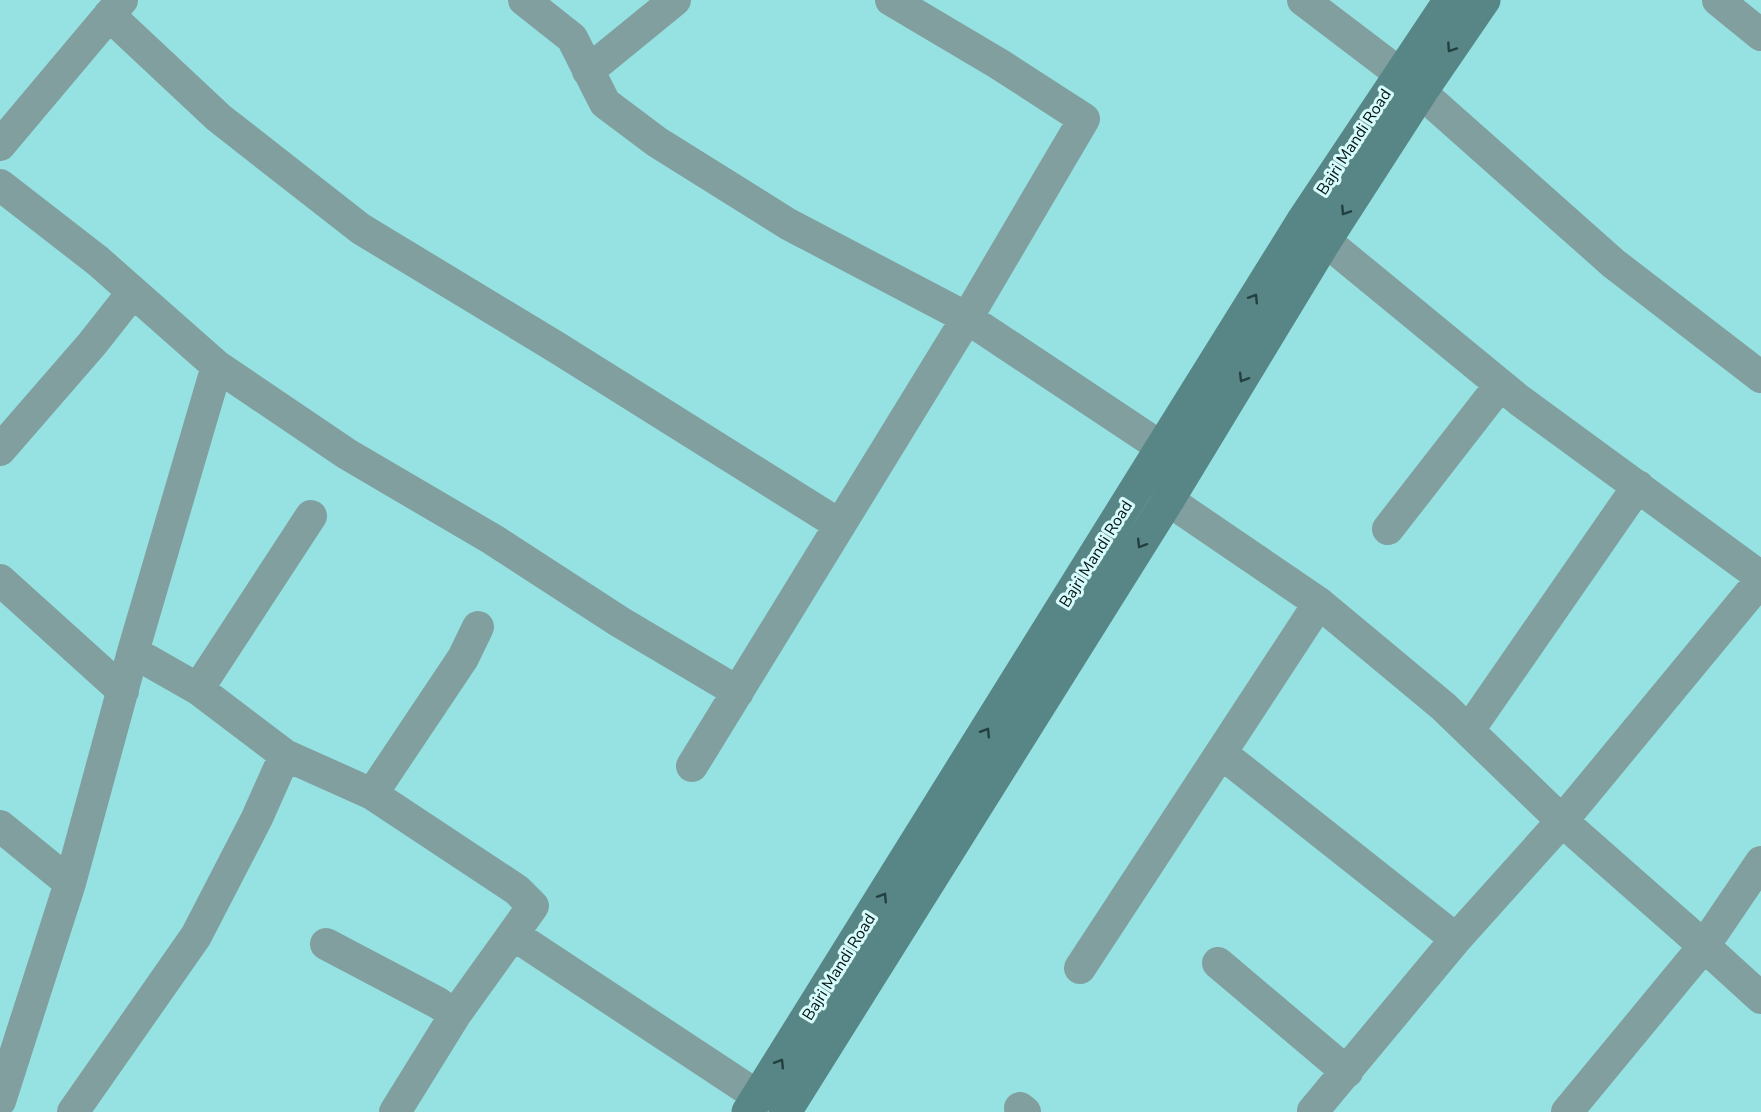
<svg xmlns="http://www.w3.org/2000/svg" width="1761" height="1112" viewBox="0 0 1761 1112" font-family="'Nunito Sans',sans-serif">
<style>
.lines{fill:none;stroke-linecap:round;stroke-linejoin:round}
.street{stroke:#819f9f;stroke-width:32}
.secondary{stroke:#588686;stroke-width:33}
.oneway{stroke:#234040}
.labels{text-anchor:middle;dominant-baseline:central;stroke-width:6;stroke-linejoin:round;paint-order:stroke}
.street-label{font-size:16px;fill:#001112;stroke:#d6fbfa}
</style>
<rect width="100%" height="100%" fill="#96e1e1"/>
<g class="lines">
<path class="street" d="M 524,0 L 572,38 L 605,103 L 657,142 L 788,224 L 967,318 L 1161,447 L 1168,500 L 1319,603 L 1444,707 L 1562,821 L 1704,946 L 1761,998
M 1303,0 L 1399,73 L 1613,263 L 1761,377
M 1718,0 L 1761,35
M 109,15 L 219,118 L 361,229 L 556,347 L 840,525
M 588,71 L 675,0
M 0,145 L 122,0
M 0,185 L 98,261 L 217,366 L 347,454 L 492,539 L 620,622 L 738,692
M 1306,225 L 1519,400 L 1761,577
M 0,450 L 92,344 L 133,292
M 1388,529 L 1500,385
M 0,580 L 123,691
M 133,652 L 198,689 L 285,755 L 372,794 L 517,890 L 533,906 L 455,1015 L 395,1112
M 198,689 L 311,516
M 1469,730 L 1638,486
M 1221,753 L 1456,939
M 692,766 L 967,318 L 1084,119 L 999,64 L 891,0
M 372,794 L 463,658 L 478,627
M 0,826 L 70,883
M 514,935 L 759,1097
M 326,944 L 438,1003 L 455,1015
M 1218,963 L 1347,1072
M 1080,968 L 1319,603
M 0,1101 L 70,883 L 133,652 L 217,366
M 1020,1108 L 1025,1112
M 1313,1111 L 1456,939 L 1562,821 L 1761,580
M 73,1112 L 196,936 L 257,818 L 285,755
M 1567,1112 L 1704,946 L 1761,862"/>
<path class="secondary" d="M 748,1112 L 1302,222 L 1450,0
M 785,1112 L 1168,500 L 1325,241 L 1421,92 L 1484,0"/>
</g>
<defs><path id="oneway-chevron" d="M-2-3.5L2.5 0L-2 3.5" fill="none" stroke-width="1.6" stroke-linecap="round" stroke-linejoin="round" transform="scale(1.5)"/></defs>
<g class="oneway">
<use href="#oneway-chevron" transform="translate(1451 48) rotate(124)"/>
<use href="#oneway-chevron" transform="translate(1345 211) rotate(123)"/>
<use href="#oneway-chevron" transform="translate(1254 298) rotate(-58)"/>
<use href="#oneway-chevron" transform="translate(1243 378) rotate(121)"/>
<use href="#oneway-chevron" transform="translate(1141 544) rotate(122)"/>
<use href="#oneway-chevron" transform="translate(986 732) rotate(-58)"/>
<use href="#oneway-chevron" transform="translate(883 897) rotate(-58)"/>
<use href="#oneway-chevron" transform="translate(780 1063) rotate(-58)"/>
</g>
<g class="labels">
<g class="street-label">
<text transform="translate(1354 142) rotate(-57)">Bajri Mandi Road</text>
<text transform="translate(1096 554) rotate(-58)">Bajri Mandi Road</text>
<text transform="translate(839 967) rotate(-58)">Bajri Mandi Road</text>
</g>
</g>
</svg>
